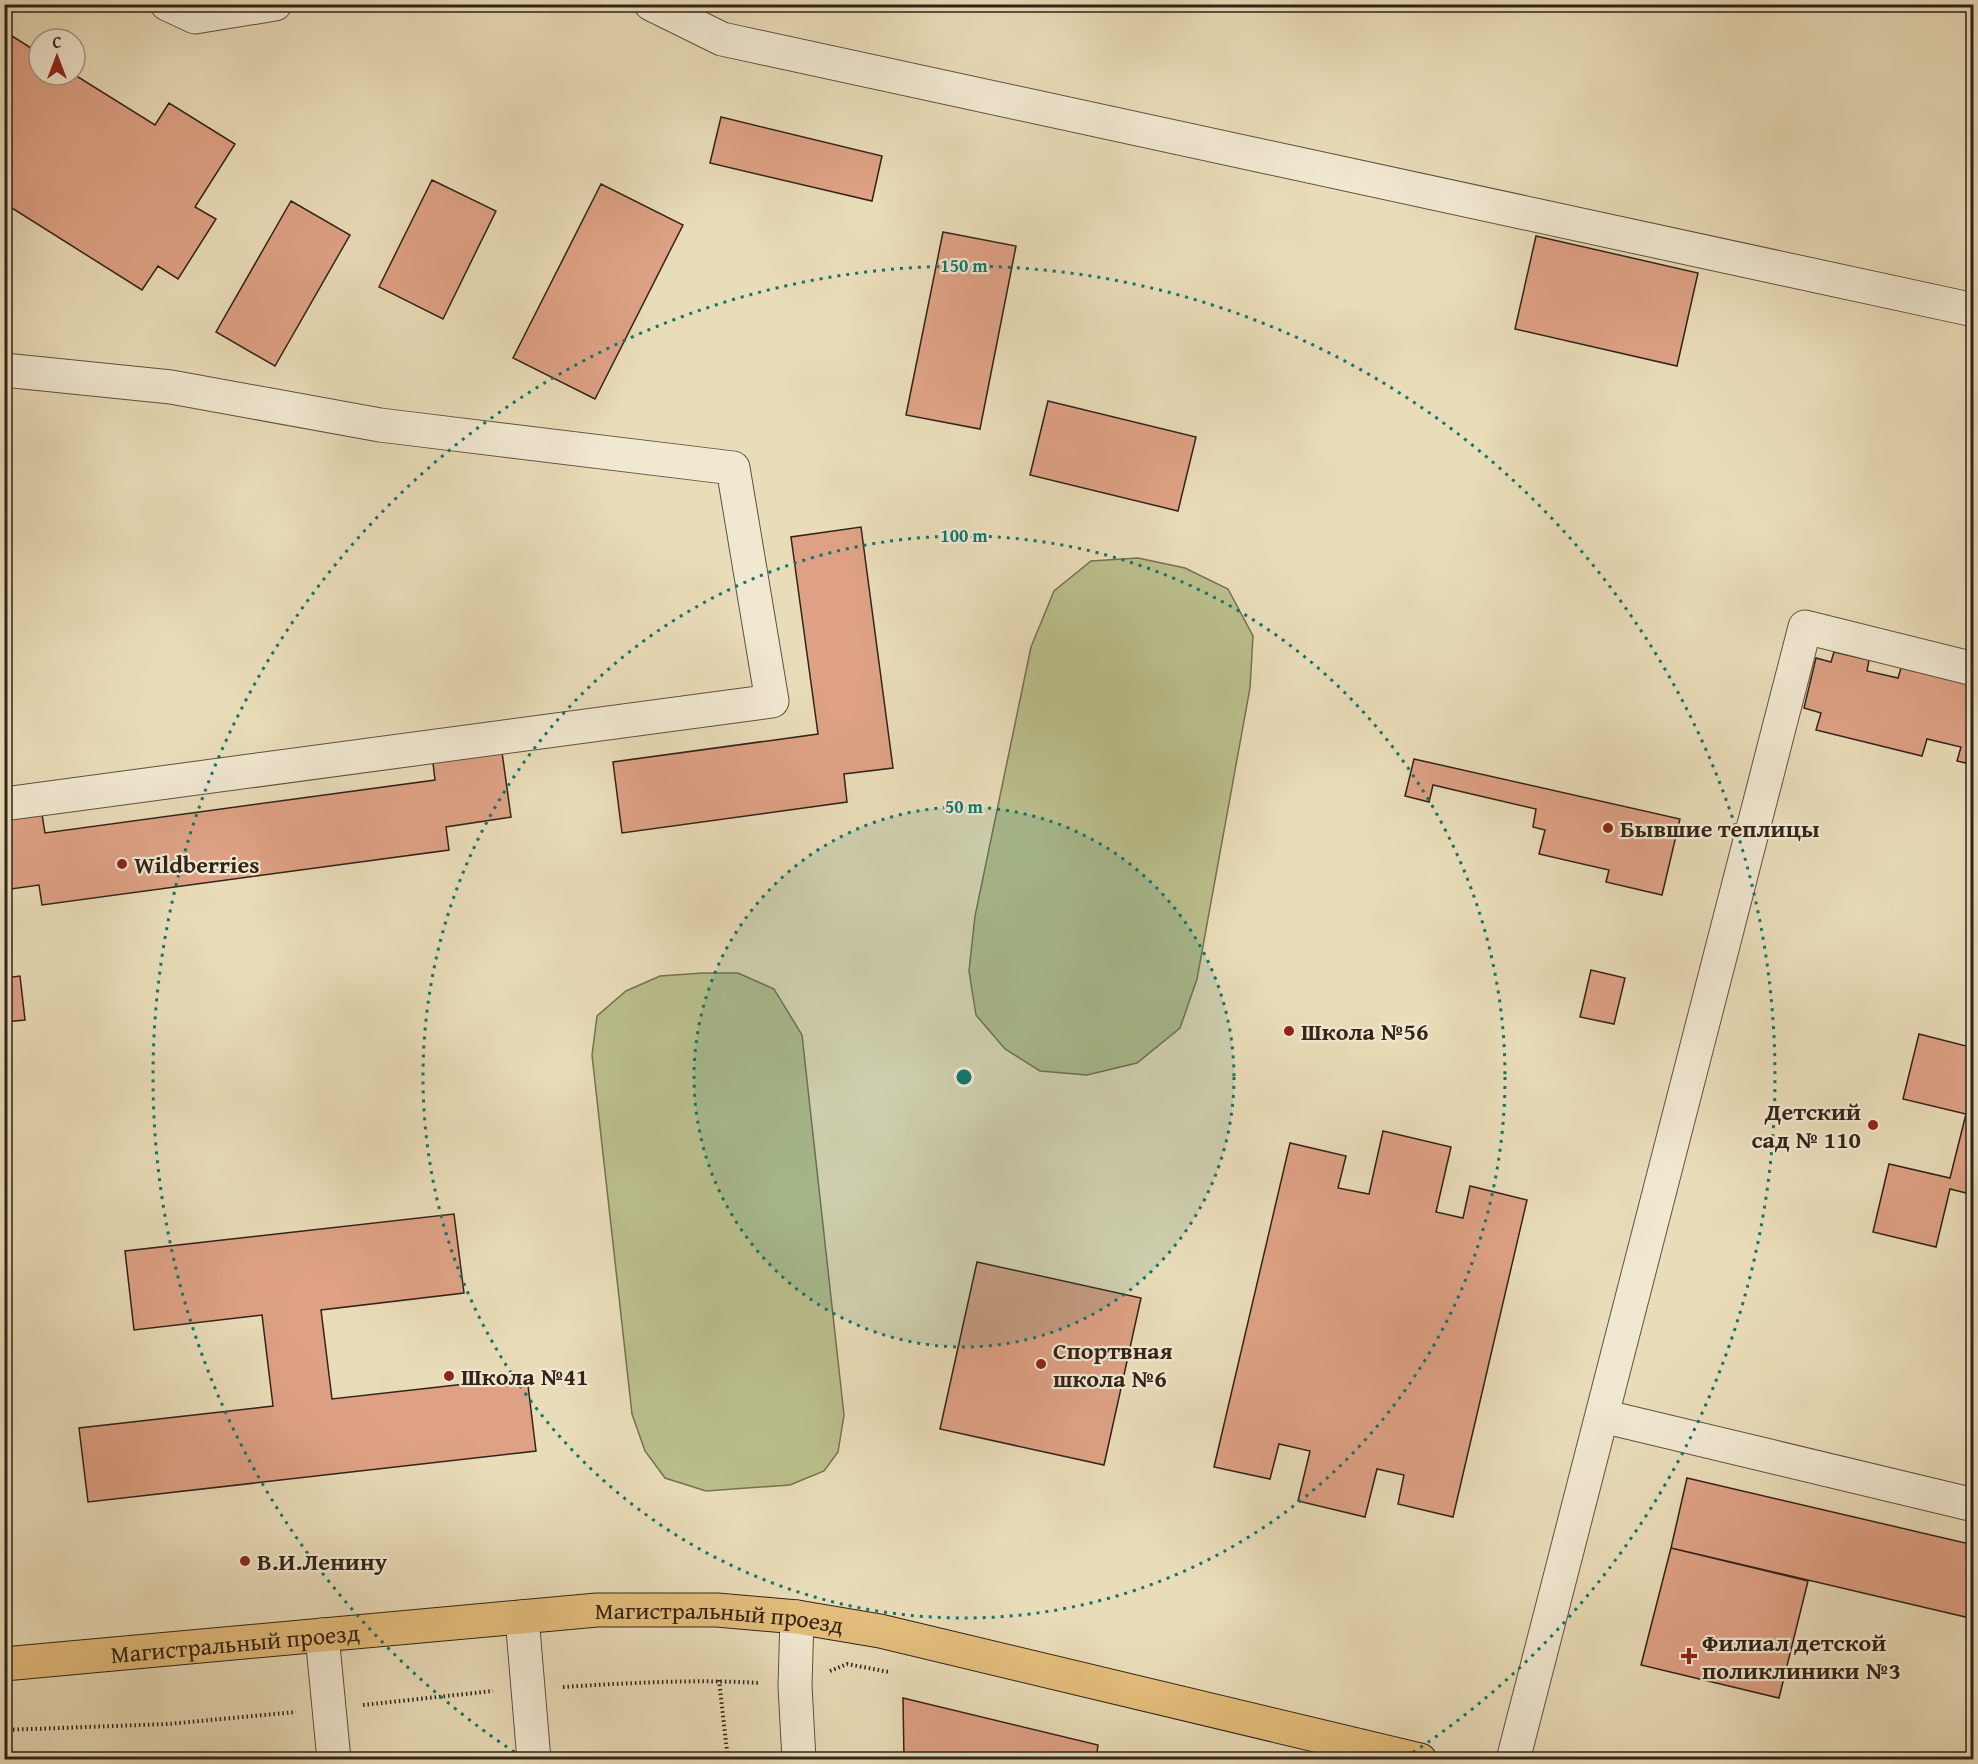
<svg xmlns="http://www.w3.org/2000/svg" width="1978" height="1764" viewBox="0 0 1978 1764" font-family="'Gentium Book Plus',serif">
<style>
.green{fill:#babf8c;stroke:#767152;stroke-width:1.5}
.building{fill:#dea185;stroke:#312319;stroke-width:1.5}
.lines{fill:none;stroke-linecap:round;stroke-linejoin:round}
.minor-casing{stroke:#5f5141;stroke-width:35}
.major-casing{stroke:#312319;stroke-width:35}
.path{stroke:#312319;stroke-width:4;stroke-dasharray:1.5 3;stroke-linecap:butt}
.minor{stroke:#f1e8d1;stroke-width:33}
.major{stroke:#e4be7c;stroke-width:33}
.ring{fill:none;stroke:#0f766e;stroke-width:3;stroke-dasharray:3 6}
.poi-dot{fill:#8f2418;stroke:#f1e8d1;stroke-width:2}
.labels{text-anchor:middle;dominant-baseline:central;stroke-width:4.5;stroke-linejoin:round;paint-order:stroke}
.poi-label{font-size:24px;font-weight:bold;fill:#312319;stroke:#f1e8d1;text-anchor:start}
.street-label{font-size:24px;fill:#312319;stroke:#f1e8d1}
.centre{fill:#0f766e;stroke:#f1e8d1;stroke-width:3}
.ring-label{font-size:18px;text-anchor:middle;font-weight:bold;fill:#0f766e;stroke:#f1e8d1;stroke-width:4.5;stroke-linejoin:round;paint-order:stroke}
</style>
<rect width="100%" height="100%" fill="#e9dcb8"/>
<filter id="stains"><feTurbulence type="fractalNoise" baseFrequency=".00333" numOctaves="4"/><feColorMatrix values="0 0 0 0 .2 0 0 0 0 .09 0 0 0 0 .02 0 0 0 .5 -.17"/></filter>
<radialGradient id="worn" r=".72"><stop offset=".6" stop-color="#630" stop-opacity="0"/><stop offset="1" stop-color="#630" stop-opacity=".3"/></radialGradient>
<path class="green" d="M 1138,558 L 1185,568 L 1228,589 L 1253,636 L 1250,688 L 1197,979 L 1180,1028 L 1137,1063 L 1087,1075 L 1040,1071 L 1005,1049 L 976,1015 L 969,971 L 975,916 L 1031,647 L 1054,591 L 1091,561 Z
M 703,973 L 738,973 L 774,989 L 802,1035 L 844,1415 L 838,1452 L 824,1471 L 790,1485 L 706,1491 L 665,1478 L 645,1451 L 632,1414 L 592,1055 L 597,1016 L 626,991 L 660,976 Z"/>
<path class="building" d="M 1536,4 L 1569,4 L 1567,11 Z
M 4,31 L 39,53 L 39,75 L 75,75 L 155,125 L 169,103 L 235,144 L 195,207 L 216,219 L 178,279 L 158,266 L 142,290 L 4,203 Z
M 721,117 L 882,156 L 872,201 L 710,163 Z
M 432,180 L 496,211 L 443,319 L 379,287 Z
M 601,184 L 683,225 L 595,399 L 513,358 Z
M 291,201 L 350,235 L 275,366 L 216,332 Z
M 943,232 L 1016,246 L 980,429 L 906,415 Z
M 1536,236 L 1698,273 L 1677,366 L 1515,329 Z
M 1048,401 L 1196,437 L 1178,511 L 1030,475 Z
M 861,527 L 893,768 L 844,774 L 847,802 L 622,833 L 613,762 L 818,734 L 791,537 Z
M 1834,652 L 1869,660 L 1867,671 L 1898,678 L 1901,668 L 1974,685 L 1974,765 L 1957,761 L 1961,747 L 1927,739 L 1922,756 L 1816,730 L 1821,713 L 1804,708 L 1816,658 L 1831,662 Z
M 501,745 L 511,817 L 446,827 L 449,850 L 42,905 L 39,885 L 4,890 L 4,813 L 41,808 L 45,833 L 435,780 L 432,755 Z
M 1414,759 L 1680,819 L 1662,895 L 1606,882 L 1609,870 L 1539,854 L 1545,830 L 1533,827 L 1536,809 L 1433,785 L 1429,802 L 1405,796 Z
M 1591,970 L 1625,978 L 1614,1024 L 1580,1017 Z
M 20,976 L 25,1020 L 4,1022 L 4,978 Z
M 1919,1034 L 1974,1048 L 1974,1095 L 1971,1105 L 1974,1106 L 1974,1195 L 1950,1189 L 1936,1247 L 1873,1232 L 1889,1164 L 1950,1178 L 1966,1114 L 1903,1099 Z
M 1383,1131 L 1451,1147 L 1436,1212 L 1463,1218 L 1470,1186 L 1527,1200 L 1453,1517 L 1398,1504 L 1404,1475 L 1377,1469 L 1365,1517 L 1298,1501 L 1310,1451 L 1279,1444 L 1270,1479 L 1214,1467 L 1290,1143 L 1346,1156 L 1338,1188 L 1369,1194 Z
M 454,1214 L 464,1293 L 321,1310 L 332,1399 L 527,1377 L 536,1451 L 88,1502 L 79,1428 L 273,1406 L 262,1315 L 134,1330 L 125,1251 Z
M 977,1262 L 1141,1298 L 1104,1465 L 940,1429 Z
M 1687,1478 L 1974,1545 L 1974,1619 L 1671,1548 Z
M 1671,1548 L 1808,1581 L 1779,1698 L 1641,1665 Z
M 903,1698 L 1098,1745 L 1096,1760 L 904,1760 Z"/>
<g class="lines">
<g class="minor-casing">
<path id="minor" d="M 167,4 L 195,17 L 275,4
M 651,4 L 722,39 L 1974,310
M 4,370 L 171,387 L 380,425 L 733,468 L 772,701 L 4,804
M 1602,1416 L 1974,1505
M 522,1617 L 534,1760
M 797,1617 L 795,1686 L 799,1760
M 322,1635 L 334,1760
M 1513,1760 L 1805,627 L 1974,669"/>
</g>
<g class="major-casing">
<g id="major">
<path id="s1" d="M 4,1664 L 597,1610 L 717,1610 L 797,1617 L 880,1631 L 1420,1760"/>
</g>
</g>
<path class="path" d="M 830,1671 L 847,1664 L 889,1672
M 719,1680 L 728,1760
M 563,1687 C 629,1683 694,1679 759,1683
M 363,1705 L 493,1691
M 4,1730 L 168,1724 L 296,1712"/>
<use href="#minor" class="minor"/>
<use href="#major" class="major"/>
</g>
<circle cx="964" cy="1077" r="270" fill="#0f766e" fill-opacity=".12"/>
<g class="ring">
<circle cx="964" cy="1077" r="270"/>
<circle cx="964" cy="1077" r="541"/>
<path d="M522 1757A811 811 0 1 1 1406 1757"/>
</g>
<g class="poi-dot">
<circle cx="1608" cy="828" r="6"/>
<circle cx="122" cy="864" r="6"/>
<circle cx="1289" cy="1031" r="6"/>
<circle cx="1873" cy="1125" r="6"/>
<circle cx="1041" cy="1364" r="6"/>
<circle cx="449" cy="1376" r="6"/>
<circle cx="245" cy="1561" r="6"/>
<path d="M1686 1647h6v6h6v6h-6v6h-6v-6h-6v-6h6z"/>
</g>
<g class="labels">
<g class="poi-label">
<text x="1620" y="828">Бывшие теплицы</text>
<text x="134" y="864">Wildberries</text>
<text x="1301" y="1031">Школа №56</text>
<text x="1861" y="1111" text-anchor="end">Детский<tspan x="1861" dy="28">сад № 110</tspan></text>
<text x="1053" y="1350">Спортвная<tspan x="1053" dy="28">школа №6</tspan></text>
<text x="461" y="1376">Школа №41</text>
<text x="257" y="1561">В.И.Ленину</text>
<text x="1702" y="1642">Филиал детской<tspan x="1702" dy="28">поликлиники №3</tspan></text>
</g>
<g class="street-label">
<text stroke="none"><textPath href="#s1" startOffset="718">Магистральный проезд</textPath></text>
<text stroke="none"><textPath href="#s1" startOffset="232">Магистральный проезд</textPath></text>
</g>
</g>
<circle cx="964" cy="1077" r="9" class="centre"/>
<g class="ring-label">
<text x="964" y="272">150 m</text>
<text x="964" y="542">100 m</text>
<text x="964" y="813">50 m</text>
</g>
<rect width="1978" height="1764" fill="none" stroke="#e9dcb8" stroke-width="24"/>
<rect x="6" y="6" width="1966" height="1752" fill="none" stroke="#312319" stroke-width="3"/>
<rect x="12" y="12" width="1954" height="1740" fill="none" stroke="#312319" stroke-width="1.5"/>
<g transform="translate(57 57)"><circle r="28" fill="#f1e8d1" stroke="#a49987" stroke-width="1.5"/>
<path d="M0-4.5L10 22L0 15L-10 22Z" fill="#8f2418"/>
<text y="-9" font-size="16" font-weight="bold" text-anchor="middle" fill="#312319">С</text>
</g>
<rect width="100%" height="100%" filter="url(#stains)"/>
<rect width="100%" height="100%" fill="url(#worn)"/>
</svg>
